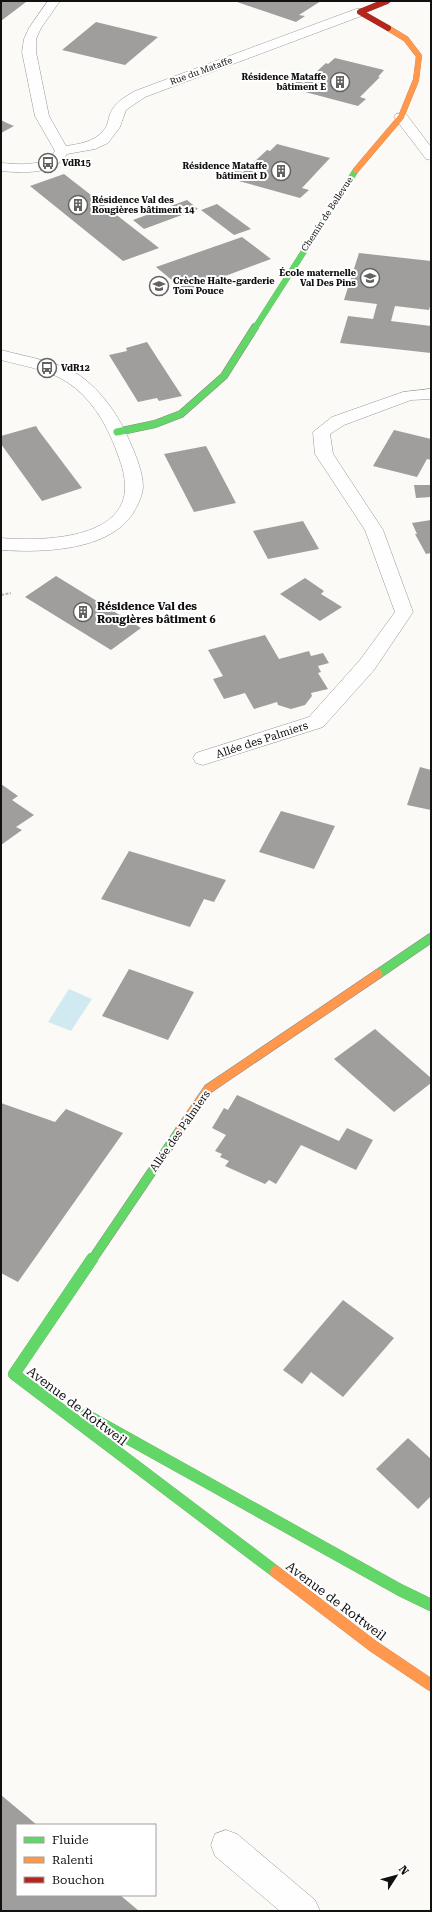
<svg xmlns="http://www.w3.org/2000/svg" width="432" height="1912" viewBox="0 0 432 1912" font-family="'Roboto Serif',serif">
<style>
.water{fill:#d1eaf2}
.building{fill:#a09e9c}
.lines{fill:none;stroke-linecap:round;stroke-linejoin:round}
.street-casing{stroke:#979695;stroke-width:1}
.fast-far3-casing{stroke:#8d8d8b;stroke-width:6}
.fast-far2-casing{stroke:#8d8d8b;stroke-width:8}
.fast-far1-casing{stroke:#8d8d8b;stroke-width:10}
.fast-casing{stroke:#8d8d8b;stroke-width:12}
.slow-far2-casing{stroke:#8d8d8b;stroke-width:6}
.slow-far1-casing{stroke:#8d8d8b;stroke-width:10}
.slow-casing{stroke:#8d8d8b;stroke-width:12}
.jam-casing{stroke:#8d8d8b;stroke-width:6}
.path{stroke:#b9b9b8;stroke-width:2;stroke-dasharray:3 1.5;stroke-linecap:butt}
.street{fill:#fffefe;fill-rule:evenodd}
.fast-far3{stroke:#63d668;stroke-width:6}
.fast-far2{stroke:#63d668;stroke-width:7}
.fast-far1{stroke:#63d668;stroke-width:9}
.fast{stroke:#63d668;stroke-width:12}
.slow-far2{stroke:#ff974d;stroke-width:6}
.slow-far1{stroke:#ff974d;stroke-width:9}
.slow{stroke:#ff974d;stroke-width:12}
.jam{stroke:#b3261e;stroke-width:6}
.labels{text-anchor:middle;dominant-baseline:central;stroke-width:4;stroke-linejoin:round;paint-order:stroke}
.far-street-label{font-size:9px;fill:#111;stroke:#fff}
.far-poi-label{font-size:9px;font-weight:bold;fill:#111;stroke:#fff;text-anchor:start}
.poi-label{font-size:11px;font-weight:bold;fill:#111;stroke:#fff;text-anchor:start}
.street-label{font-size:11px;fill:#111;stroke:#fff}
.near-street-label{font-size:13px;fill:#111;stroke:#fff}
</style>
<rect width="100%" height="100%" fill="#fcfaf7"/>
<path class="water" d="M 69,989 L 92,999 L 71,1031 L 48,1022 Z"/>
<path class="building" d="M 1,1 L 21,1 L 26,2 L 1,21 Z
M 239,1 L 321,1 L 299,15 L 305,16 L 296,22 L 237,2 Z
M 96,22 L 158,37 L 125,65 L 62,50 Z
M 335,58 L 384,70 L 378,77 L 380,77 L 360,97 L 366,99 L 358,106 L 290,88 L 297,81 L 304,83 L 326,63 L 328,64 Z
M 1,120 L 7,123 L 14,126 L 1,133 Z
M 277,144 L 330,158 L 302,188 L 309,190 L 300,198 L 228,178 L 235,171 L 243,172 L 267,150 L 270,151 Z
M 64,174 L 159,248 L 123,261 L 30,186 Z
M 187,200 L 198,209 L 144,229 L 133,220 Z
M 217,204 L 251,229 L 234,235 L 201,210 Z
M 242,237 L 271,259 L 185,291 L 156,267 Z
M 359,253 L 431,261 L 431,303 L 429,310 L 395,306 L 391,321 L 431,326 L 431,353 L 340,343 L 348,316 L 373,319 L 377,304 L 344,300 Z
M 147,342 L 167,373 L 182,396 L 159,401 L 157,398 L 138,402 L 109,355 L 127,351 L 126,348 Z
M 36,426 L 39,431 L 82,488 L 42,501 L 1,444 L 1,436 Z
M 394,430 L 431,439 L 431,460 L 427,459 L 417,477 L 373,466 Z
M 206,446 L 236,503 L 194,512 L 164,454 Z
M 414,485 L 431,485 L 431,497 L 416,498 Z
M 431,520 L 431,553 L 426,554 L 415,534 L 417,534 L 412,523 Z
M 303,521 L 319,549 L 268,559 L 253,531 Z
M 56,576 L 141,628 L 111,650 L 25,597 Z
M 305,578 L 324,591 L 321,594 L 342,607 L 320,621 L 280,594 Z
M 265,635 L 279,659 L 309,651 L 311,656 L 323,653 L 329,663 L 318,666 L 321,672 L 318,673 L 328,689 L 311,693 L 312,696 L 305,705 L 291,709 L 278,705 L 277,702 L 254,709 L 245,693 L 224,699 L 213,679 L 223,676 L 208,650 Z
M 420,767 L 431,770 L 431,810 L 407,805 Z
M 1,784 L 18,796 L 12,800 L 34,815 L 16,827 L 22,830 L 1,845 Z
M 281,811 L 335,826 L 314,869 L 259,852 Z
M 129,851 L 226,880 L 214,902 L 204,899 L 190,927 L 101,899 Z
M 129,969 L 194,992 L 168,1040 L 102,1016 Z
M 375,1029 L 431,1078 L 431,1083 L 394,1112 L 334,1059 Z
M 237,1095 L 339,1141 L 347,1128 L 373,1140 L 356,1170 L 301,1145 L 276,1184 L 269,1180 L 265,1184 L 225,1166 L 229,1161 L 220,1157 L 222,1154 L 215,1151 L 226,1135 L 212,1128 L 224,1108 L 228,1110 Z
M 1,1103 L 55,1122 L 66,1109 L 123,1133 L 18,1282 L 1,1273 Z
M 343,1300 L 394,1338 L 343,1397 L 311,1372 L 302,1384 L 283,1370 Z
M 408,1438 L 431,1459 L 431,1496 L 418,1509 L 376,1469 Z
M 1,1795 L 37,1825 L 17,1825 L 17,1895 L 120,1895 L 139,1911 L 1,1911 Z"/>
<g class="lines">
<g class="street-casing">
<path id="street" d="M 48,1 L 60,1 L 41,28 L 36,39 L 36,52 L 49,116 L 66,146 C 79,144 94,142 103,131 C 108,126 108,120 110,114 C 115,102 125,97 135,91 L 356,9 L 364,9 L 366,12 L 364,15 L 145,97 L 126,110 L 120,127 L 108,143 L 95,149 L 67,154 C 55,175 22,173 1,171 L 1,163 C 17,164 45,168 55,151 L 35,116 L 22,52 L 24,39 L 29,28 Z
M 401,113 L 406,114 L 431,147 L 431,160 L 426,159 L 394,117 L 396,114 Z
M 1,350 C 27,357 56,361 79,375 C 102,391 119,416 130,442 C 136,456 143,472 143,488 C 142,495 140,500 137,506 C 117,551 44,553 1,550 L 1,538 C 37,541 120,541 125,491 C 126,475 120,460 115,447 C 105,421 90,397 67,382 C 47,369 23,366 1,360 Z
M 431,389 L 431,399 L 411,400 L 344,425 L 330,434 L 333,454 L 383,530 L 413,612 L 374,670 L 323,727 L 203,765 L 196,763 L 193,758 L 196,753 L 309,717 L 360,660 L 395,612 L 365,530 L 315,454 L 313,432 L 332,417 L 403,392 Z
M 226,1830 L 237,1834 L 315,1900 L 320,1911 L 280,1911 L 215,1856 L 211,1845 L 215,1834 Z"/>
</g>
<g class="fast-far3-casing">
<path id="fast-far3" d="M 255,328 L 356,170"/>
</g>
<g class="fast-far2-casing">
<path id="fast-far2" d="M 117,432 L 155,424 L 181,414 L 224,376 L 255,327"/>
</g>
<g class="fast-far1-casing">
<path id="fast-far1" d="M 378,974 L 431,938
M 92,1260 L 180,1130"/>
</g>
<g class="fast-casing">
<path id="fast" d="M 14,1374 L 92,1259
M 14,1374 L 276,1572
M 86,1415 L 400,1590 L 431,1605"/>
</g>
<g class="slow-far2-casing">
<path id="slow-far2" d="M 356,170 L 401,117 L 416,80 L 419,56 L 406,39 L 388,28"/>
</g>
<g class="slow-far1-casing">
<path id="slow-far1" d="M 180,1130 L 208,1089 L 378,974"/>
</g>
<g class="slow-casing">
<path id="slow" d="M 276,1572 L 373,1646 L 431,1685"/>
</g>
<g class="jam-casing">
<path id="jam" d="M 387,1 L 360,12 L 388,28"/>
</g>
<path class="path" d="M 1,595 L 11,593"/>
<use href="#street" class="street"/>
<use href="#fast-far3" class="fast-far3"/>
<use href="#fast-far2" class="fast-far2"/>
<use href="#fast-far1" class="fast-far1"/>
<use href="#fast" class="fast"/>
<use href="#slow-far2" class="slow-far2"/>
<use href="#slow-far1" class="slow-far1"/>
<use href="#slow" class="slow"/>
<use href="#jam" class="jam"/>
</g>
<defs>
<g id="building-ring" transform="scale(1)"><circle r="9.5" fill="#fff" stroke="#636362" stroke-width="1.5"/><path d="M-4-6H4V6H1V3H-1V6H-4ZM-2.5-4.3h1.7v1.8h-1.7ZM.8-4.3h1.7v1.8H.8ZM-2.5-1h1.7V.8h-1.7ZM.8-1h1.7V.8H.8Z" fill="#636362"/></g>
<g id="bus-ring" transform="scale(1)"><circle r="9.5" fill="#fff" stroke="#636362" stroke-width="1.5"/><path d="M-5-6H5V4H4V6H2V4H-2V6H-4V4H-5ZM-3.5-4V0h7V-4ZM-3.5 1.2v1.5H-2V1.2ZM2 1.2v1.5H3.5V1.2Z" fill="#636362"/></g>
<g id="school-ring" transform="scale(1)"><circle r="9.5" fill="#fff" stroke="#636362" stroke-width="1.5"/><path d="M0-5L7-2L0 1L-7-2ZM-4 1L0 2.5L4 1V4Q0 6-4 4Z" fill="#636362"/></g>
</defs>
<g fill-rule="evenodd">
<use href="#building-ring" x="340" y="82"/>
<use href="#bus-ring" x="48" y="163"/>
<use href="#building-ring" x="281" y="171"/>
<use href="#building-ring" x="78" y="205"/>
<use href="#school-ring" x="370" y="278"/>
<use href="#school-ring" x="159" y="286"/>
<use href="#bus-ring" x="47" y="368"/>
<use href="#building-ring" x="83" y="612"/>
</g>
<g class="labels">
<g class="far-street-label">
<text transform="translate(201 71) rotate(-20)">Rue du Mataffe</text>
<text transform="translate(327 214) rotate(-57)">Chemin de Bellevue</text>
</g>
<g class="far-poi-label">
<text x="326" y="77" text-anchor="end">Résidence Mataffe<tspan x="326" dy="10">bâtiment E</tspan></text>
<text x="62" y="163">VdR15</text>
<text x="267" y="166" text-anchor="end">Résidence Mataffe<tspan x="267" dy="10">bâtiment D</tspan></text>
<text x="92" y="200">Résidence Val des<tspan x="92" dy="10">Rougières bâtiment 14</tspan></text>
<text x="356" y="273" text-anchor="end">École maternelle<tspan x="356" dy="10">Val Des Pins</tspan></text>
<text x="173" y="281">Crèche Halte-garderie<tspan x="173" dy="10">Tom Pouce</tspan></text>
<text x="61" y="368">VdR12</text>
</g>
<g class="poi-label">
<text x="97" y="606">Résidence Val des<tspan x="97" dy="13">Rougières bâtiment 6</tspan></text>
</g>
<g class="street-label">
<text transform="translate(262 740) rotate(-18)">Allée des Palmiers</text>
<text transform="translate(180 1131) rotate(-55)">Allée des Palmiers</text>
</g>
<g class="near-street-label">
<text transform="translate(77 1406) rotate(37)">Avenue de Rottweil</text>
<text transform="translate(336 1601) rotate(37)">Avenue de Rottweil</text>
</g>
</g>
<rect width="432" height="1912" fill="none" stroke="#111111" stroke-width="4"/>
<rect x="16" y="1824" width="140" height="72" fill="#ffffff" stroke="#a0a0a0"/>
<rect x="24" y="1837" width="20" height="6" fill="#63d668" stroke="#a0a0a0"/>
<text x="52" y="1844" font-size="12" fill="#111111">Fluide</text>
<rect x="24" y="1857" width="20" height="6" fill="#ff974d" stroke="#a0a0a0"/>
<text x="52" y="1864" font-size="12" fill="#111111">Ralenti</text>
<rect x="24" y="1877" width="20" height="6" fill="#b3261e" stroke="#a0a0a0"/>
<text x="52" y="1884" font-size="12" fill="#111111">Bouchon</text>
<g transform="translate(396 1876) rotate(54)" stroke="#ffffff" stroke-width="3" paint-order="stroke">
<path d="M0-3L7 15L0 10L-7 15Z" fill="#111111"/>
<text y="-6" font-size="11" font-weight="bold" text-anchor="middle" fill="#111111">N</text>
</g>
</svg>
